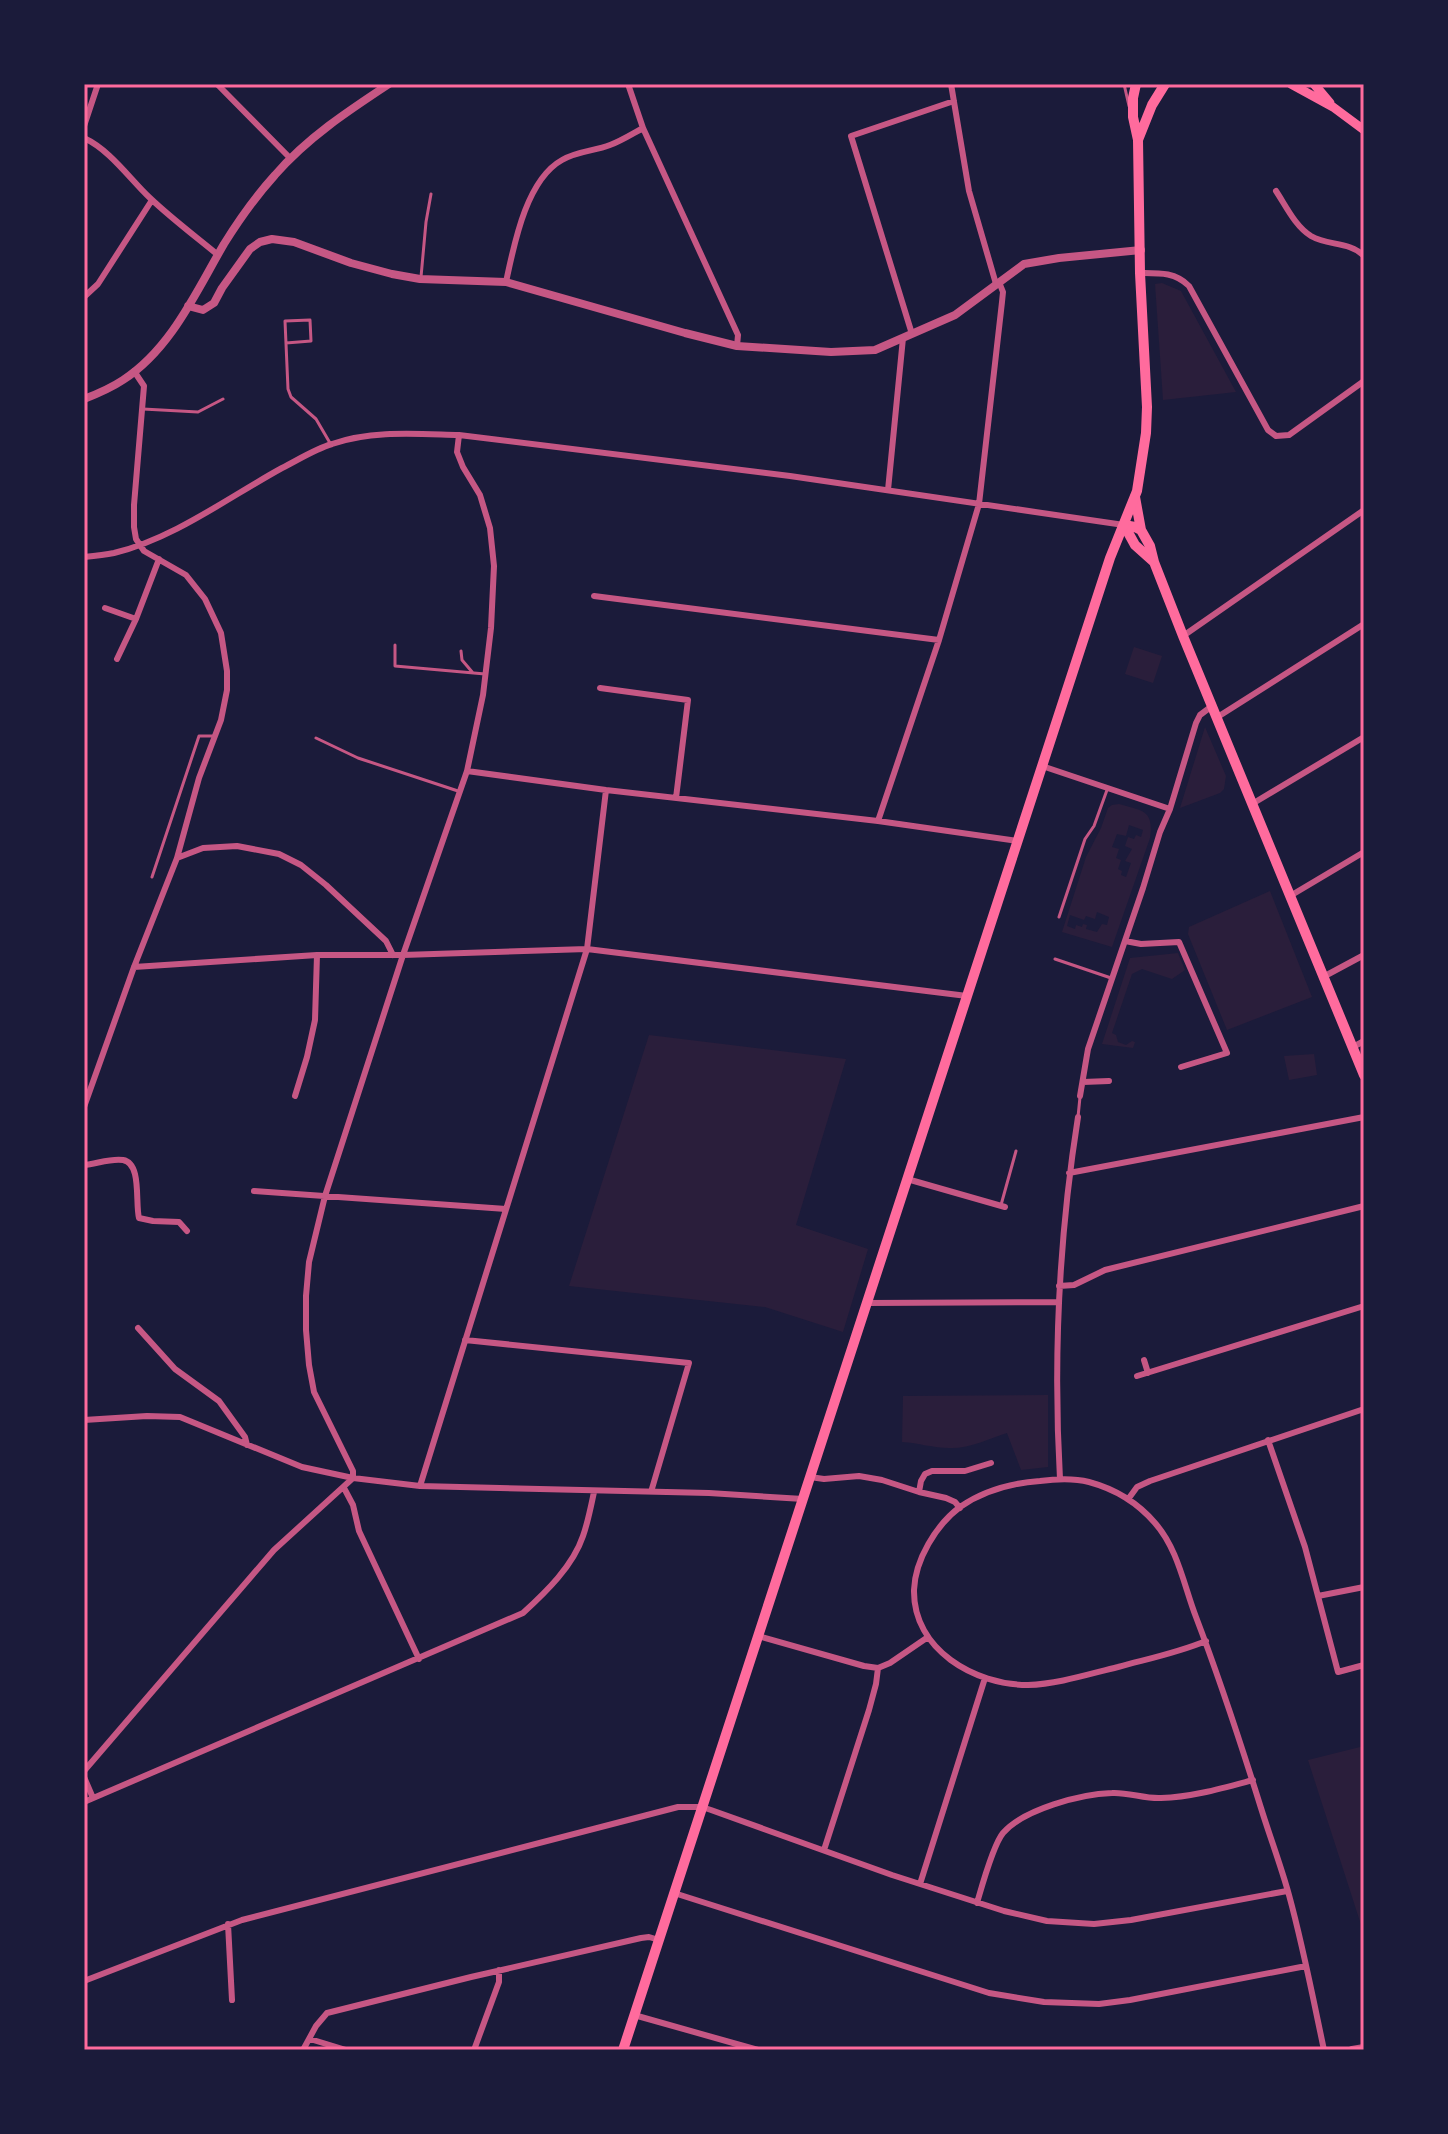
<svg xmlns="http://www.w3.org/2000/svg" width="1448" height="2134" viewBox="0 0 1448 2134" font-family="Figtree,sans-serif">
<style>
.green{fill:#2a1e3b;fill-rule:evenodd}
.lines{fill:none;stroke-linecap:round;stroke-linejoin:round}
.service{stroke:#c65784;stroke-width:3}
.minor{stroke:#c65784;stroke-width:6}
.tertiary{stroke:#c65784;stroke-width:8}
.secondary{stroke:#ff6b9d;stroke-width:9}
.primary{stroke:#ff6b9d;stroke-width:10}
.trunk{stroke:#ff6b9d;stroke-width:10}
.neatline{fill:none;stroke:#ff6b9d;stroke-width:3}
</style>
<rect width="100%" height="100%" fill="#1b1b3a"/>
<path class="green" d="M 1162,283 L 1181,291 L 1236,392 L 1163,400 L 1155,284 Z
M 1134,647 L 1162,656 L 1153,683 L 1125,674 Z
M 1205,727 L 1226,776 L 1224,789 L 1220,793 L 1180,808 Z
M 1119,804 C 1143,811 1154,810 1150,838 L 1112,947 L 1062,932 L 1086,857 L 1101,828 L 1108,808 L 1112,805 ZM 1129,825 L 1143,830 L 1141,837 L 1136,835 L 1134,839 L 1128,837 L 1125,846 L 1132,849 L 1125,861 L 1131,863 L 1126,877 L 1121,875 L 1122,871 L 1118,869 L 1121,860 L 1116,858 L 1119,849 L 1112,847 L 1117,834 L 1126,836 ZM 1097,912 L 1109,917 L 1107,925 L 1102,924 L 1097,932 L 1086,929 L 1087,925 L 1083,924 L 1082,927 L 1076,925 L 1075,929 L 1067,926 L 1070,915 L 1084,920 L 1086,916 L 1095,919 Z
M 1270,891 L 1312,997 L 1227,1030 L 1188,934 L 1189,927 Z
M 1178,953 L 1185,970 L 1172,979 L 1142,969 L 1132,974 L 1112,1033 L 1116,1035 L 1118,1042 L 1126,1045 L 1132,1041 L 1135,1042 L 1133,1048 L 1102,1044 L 1130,958 Z
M 649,1035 L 846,1059 L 796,1225 L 868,1249 L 843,1332 L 765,1307 L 569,1286 Z
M 1314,1054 L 1317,1075 L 1289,1080 L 1284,1056 Z
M 1048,1395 L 1048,1467 L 1021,1470 L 1007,1433 C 988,1439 969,1449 949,1448 C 934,1448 918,1443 902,1442 L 903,1396 Z
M 1364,1746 L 1364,1934 L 1308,1760 Z"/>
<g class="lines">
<path class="service" d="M 1124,84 L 1129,106
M 421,277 L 426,222 L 431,194
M 286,343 L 311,341 L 310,320 L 285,321 L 288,389 L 291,397 L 316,419 L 330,443
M 143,409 L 198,412 L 223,399
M 395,645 L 395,666 L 485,674
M 461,651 L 462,660 L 473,673
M 316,738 L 358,758 L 458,791
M 152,877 L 199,736 L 214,736
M 1059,917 L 1085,839 L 1094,826 L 1107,790
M 1055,959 L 1111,978
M 1078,1117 L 1080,1097
M 1001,1205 L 1016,1151"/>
<path class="minor" d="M 217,84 L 290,158
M 628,84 L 643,128 L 738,335 L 737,346
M 951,84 L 969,191 L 996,284
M 84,126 L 98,84
M 84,138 C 110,150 129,178 150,198 C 171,218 195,236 218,255
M 1276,191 C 1286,206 1295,226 1311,236 C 1328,246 1349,241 1364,256
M 1140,273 C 1159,273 1175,272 1189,286 L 1268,430 L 1276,436 L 1289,435 L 1364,381
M 506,282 C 514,245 526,180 562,160 C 577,151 595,151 610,145 C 621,141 632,134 643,128
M 84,297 L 98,284 L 152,200
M 912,334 L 851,136 L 954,101
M 888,490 L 903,338
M 84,557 C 94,556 104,555 114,553 C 173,539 229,497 282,468 C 298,460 315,449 332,444 C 372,430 417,434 459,435 L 790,476 L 1124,525
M 594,596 L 939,640
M 105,608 L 136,619
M 1183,636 L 1364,510
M 117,659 L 136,619 L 159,559
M 600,688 L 688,700 L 676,798
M 1216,718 L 1364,624
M 1042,766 L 1170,809
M 467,771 L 606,790 L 878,821 L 1018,841
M 1252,804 L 1364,737
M 878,821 L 939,640 L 979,504 L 1002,302 L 1003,292 L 999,282
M 177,858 L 203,848 L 237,846 L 279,854 L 301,865 L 326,885 L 386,941 L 393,955
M 1290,896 L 1364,852
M 1125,941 L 1141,944 L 1179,942 L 1227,1053 L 1181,1067
M 134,967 L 317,955 L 403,955 L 587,949 L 967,996
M 1323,977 L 1364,955
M 1353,1047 L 1364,1041
M 1083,1082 L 1109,1081
M 295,1096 L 307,1057 L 315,1020 L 317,955
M 1080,1096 L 1088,1049 L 1143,888 L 1160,832 L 1170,809 L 1196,723 L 1200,715 L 1212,706
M 84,1107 L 134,967 L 177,858 L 199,778 L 221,720 L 227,690 L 227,671 L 221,633 L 205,599 L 186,575 L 144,551 L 136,539 L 134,527 L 134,505 L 144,386 L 134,371
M 84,1165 C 96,1164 111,1158 123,1160 C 142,1163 135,1203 139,1218 L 153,1221 L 179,1222 L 187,1231
M 1069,1173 L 1364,1117
M 907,1179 L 1005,1207
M 254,1191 L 506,1209
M 1059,1286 L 1074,1285 L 1105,1270 L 1364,1206
M 867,1303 L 1058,1302
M 138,1328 L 175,1369 L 219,1401 L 245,1437 L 247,1445
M 465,1340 L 689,1363 L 651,1492
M 1144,1360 L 1148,1373
M 1137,1376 L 1364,1306
M 84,1420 L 147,1416 L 180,1417 L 302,1467 L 353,1478 L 420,1486 L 709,1493 L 803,1499
M 1268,1440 L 1305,1547 L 1338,1672 L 1364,1665
M 810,1477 L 824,1479 L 859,1476 L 882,1480 L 919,1492 L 946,1498 L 955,1502 L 960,1508
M 1060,1479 C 1053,1358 1059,1237 1078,1117
M 420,1486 L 587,949 L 606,790
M 344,1488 L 353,1505 L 359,1531 L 419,1659
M 919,1492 L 921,1481 L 925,1474 L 932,1471 L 965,1471 L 991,1463
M 1129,1498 L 1137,1487 L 1150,1481 L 1364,1409
M 1318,1596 L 1364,1587
M 758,1636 L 864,1666 L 878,1668 L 890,1663 L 928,1637
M 1206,1641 C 1177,1653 1147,1659 1118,1667 C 1089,1674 1058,1684 1028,1685 C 975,1685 913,1650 914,1590 C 915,1560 936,1525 960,1507 C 983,1491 1013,1483 1040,1481 C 1056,1479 1073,1478 1089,1482 C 1115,1489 1137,1502 1155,1523 C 1178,1549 1184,1586 1196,1617 C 1220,1680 1241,1744 1261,1808 C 1270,1837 1281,1866 1289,1895 C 1303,1946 1313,1998 1324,2050
M 84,1771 L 274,1550 L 353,1478 L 353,1471 L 314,1392 L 309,1365 L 306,1330 L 306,1296 L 309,1262 L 325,1196 L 403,955 L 467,771 L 483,695 L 491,628 L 494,566 L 490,528 L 480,495 L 463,467 L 457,452 L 459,435
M 84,1777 L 93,1798
M 84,1802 L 523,1613 C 546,1592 573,1566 583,1536 C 588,1522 591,1506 594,1492
M 824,1850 L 869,1710 L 876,1684 L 878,1668
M 920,1884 L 985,1678
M 674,1893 L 989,1993 L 1044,2002 L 1099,2004 L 1130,2000 L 1306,1966
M 977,1903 C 982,1886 993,1845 1003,1833 C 1024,1809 1081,1794 1112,1793 C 1128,1792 1145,1799 1161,1798 C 1192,1797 1223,1788 1253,1780
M 228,1924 L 232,2000
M 84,1981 L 242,1920 L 678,1807 L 702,1807 L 711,1810 L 892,1875 L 1004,1911 L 1047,1921 L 1094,1924 L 1131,1920 L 1287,1891
M 634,2015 L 758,2050
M 310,2039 L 346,2050
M 303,2050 L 316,2026 L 327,2013 L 471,1977 L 641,1938 L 649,1937 L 659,1940
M 474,2050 L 499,1982 L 499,1970"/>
<path class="tertiary" d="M 188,306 L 203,310 L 214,303 L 222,288 L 250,249 L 260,242 L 272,239 L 294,242 L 351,263 L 392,274 L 420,279 L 506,282 L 685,333 L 737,346 L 831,352 L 875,350 L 955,315 L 1024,264 L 1059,258 L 1141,250
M 84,399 C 97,394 111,388 123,380 C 171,349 196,292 224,244 C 239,220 256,196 275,175 C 307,138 348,111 389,84
M 1352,2050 L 1364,2048"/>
<path class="secondary" d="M 1291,84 L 1333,107 L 1364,130
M 1314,84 L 1330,103"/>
<path class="primary" d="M 1135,497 L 1141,530
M 1124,525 L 1135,527 L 1141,530 L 1150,546 L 1154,562 L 1183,636 L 1364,1075
M 1124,525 L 1135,545 L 1154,562"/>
<path class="trunk" d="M 1138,140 L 1152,105 L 1165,84
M 623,2050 L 1110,558 L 1137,491 L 1146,433 L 1147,407 L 1140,273 L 1138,140 L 1133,117 L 1133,98 L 1136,84"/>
</g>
<rect width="1448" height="2134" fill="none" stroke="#1b1b3a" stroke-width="172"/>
<rect x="86" y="86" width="1276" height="1962" class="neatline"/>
</svg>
